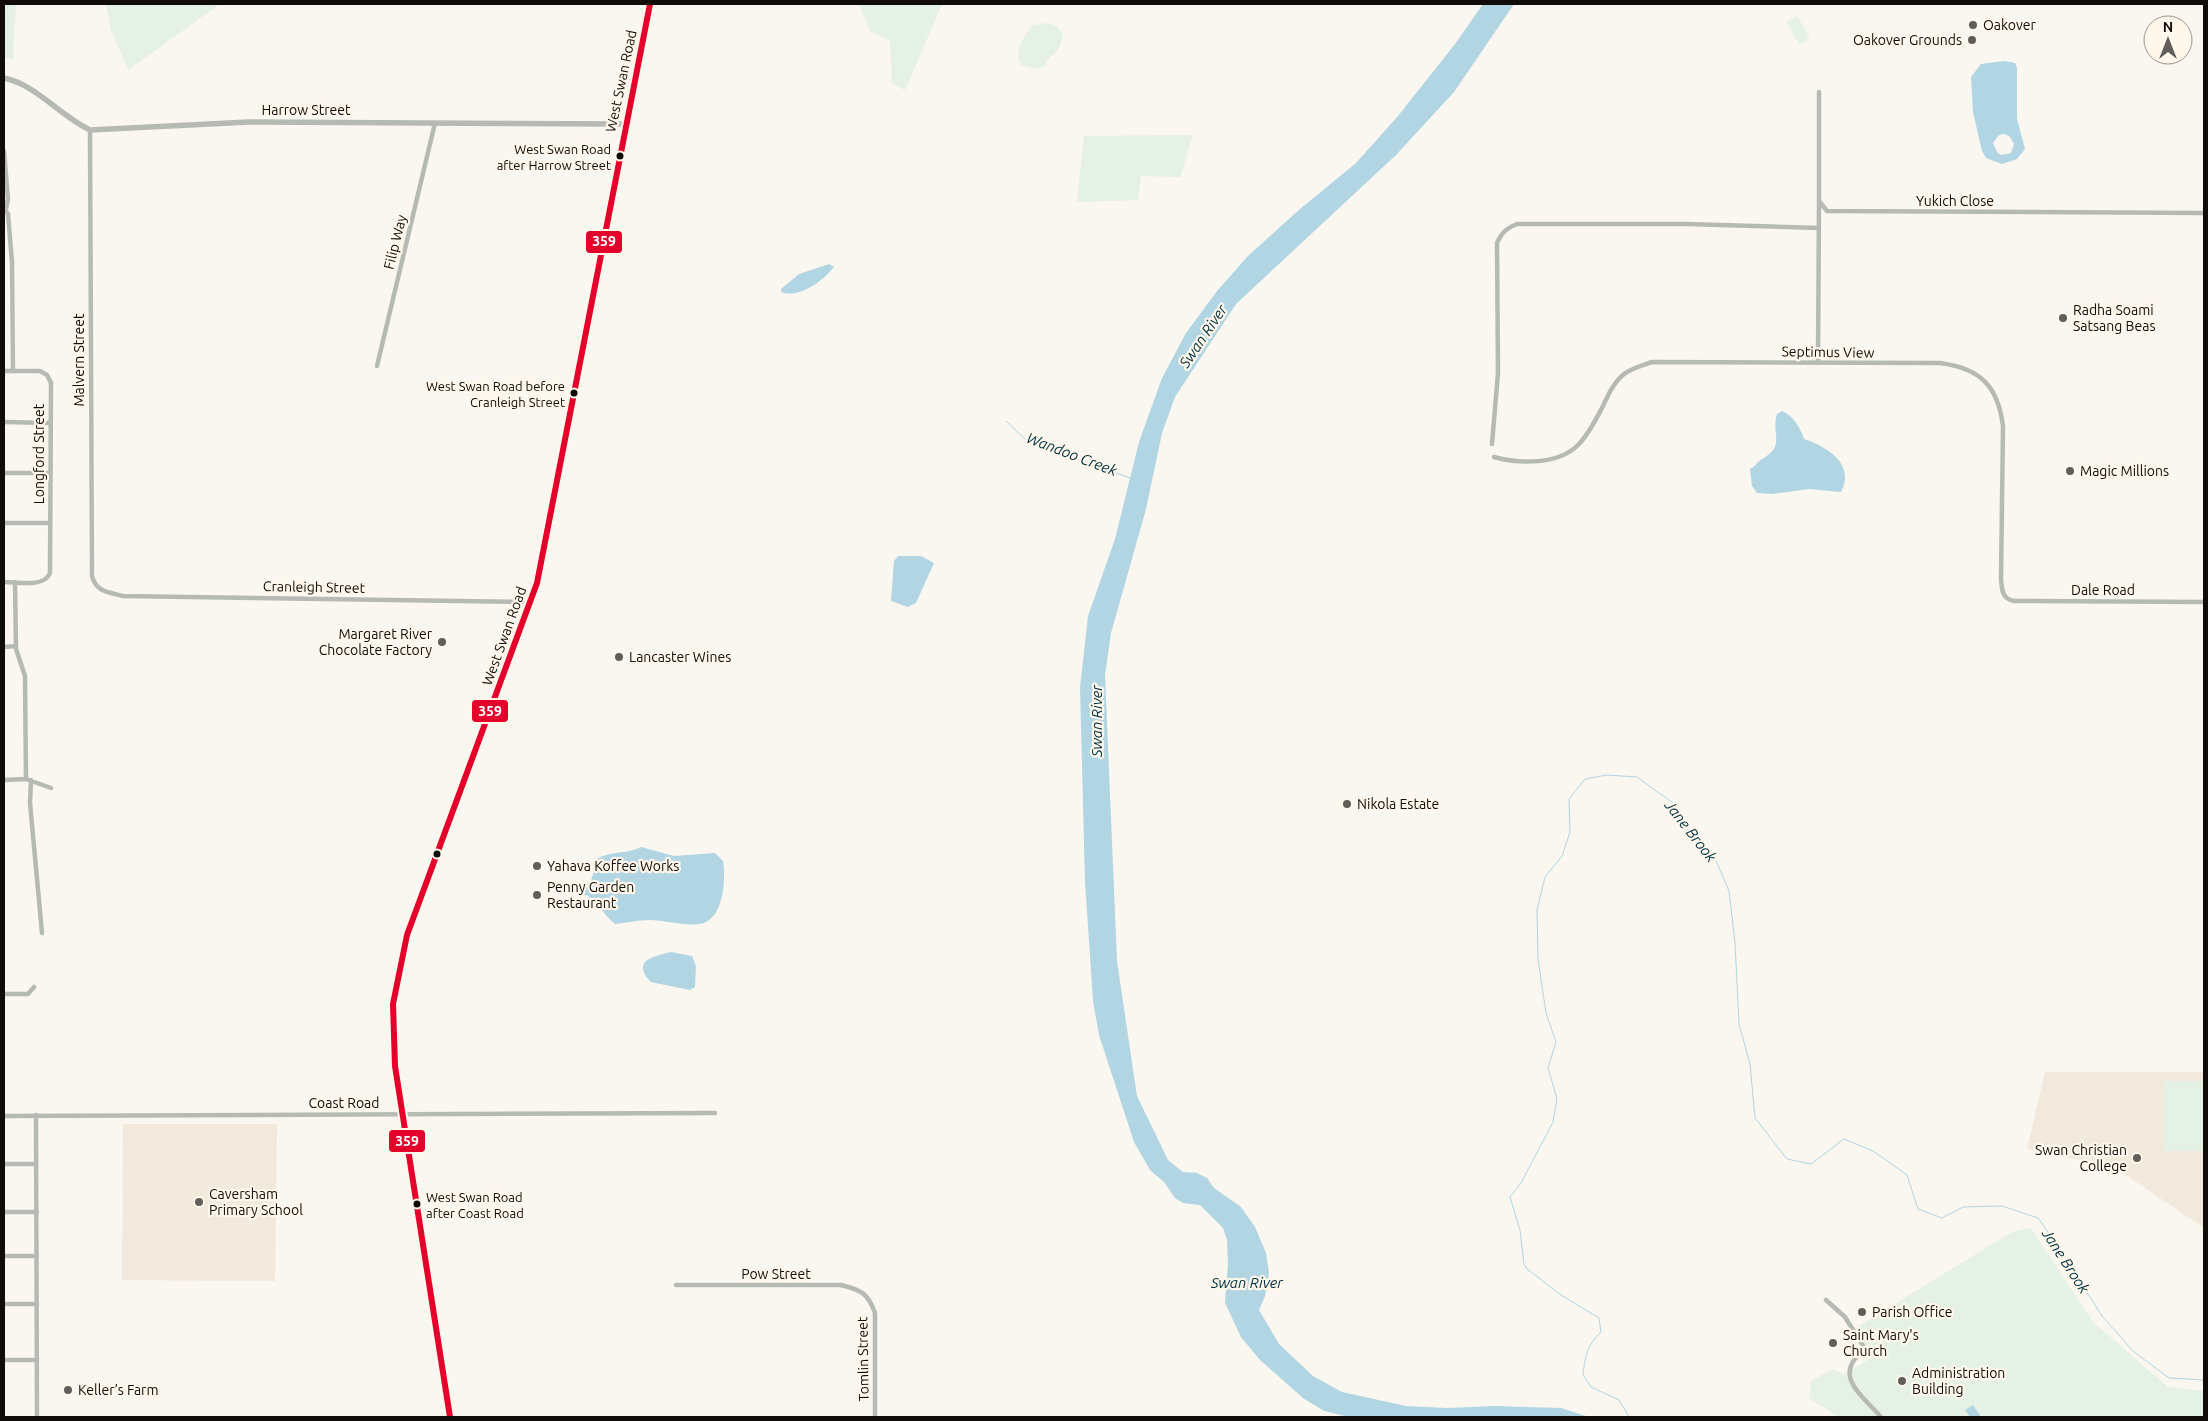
<svg xmlns="http://www.w3.org/2000/svg" width="2208" height="1421" viewBox="0 0 2208 1421" font-family="Ubuntu,sans-serif">
<style>
.built{fill:#f1e9dc}
.green{fill:#e5f1e4}
.water{fill:#b1d5e2;fill-rule:evenodd}
.lines{fill:none;stroke-linecap:round;stroke-linejoin:round}
.stream{stroke:#b1d5e2;stroke-width:1}
.minor{stroke:#b7bab4;stroke-width:4.5}
.tertiary{stroke:#b7bab4;stroke-width:5.5}
.primary{stroke:#babbb5;stroke-width:7}
.bus-1-casing{stroke:#fff7eb;stroke-width:10}
.bus-1{stroke:#e4002b;stroke-width:6}
.poi-dot{fill:#615e5a;stroke:#fff7eb;stroke-width:2}
.bus-dot{fill:#0f0c09;stroke:#fff7eb;stroke-width:2}
.labels{text-anchor:middle;dominant-baseline:central;stroke-width:4.5;stroke-linejoin:round;paint-order:stroke}
.bus-label{font-size:13px;fill:#0f0c09;stroke:#fff7eb;text-anchor:end}
.poi-label{font-size:14px;fill:#0f0c09;stroke:#fff7eb;text-anchor:start}
.street-label{font-size:14px;fill:#0f0c09;stroke:#fff7eb}
.water-label{font-size:15px;font-style:italic;fill:#003141;stroke:#fff7eb}
.line-badge{stroke:#fff7eb;stroke-width:2}
.badge-label{font-size:14px;text-anchor:middle;font-weight:bold;fill:#fff}
</style>
<rect width="100%" height="100%" fill="#faf6f0"/>
<path class="built" d="M 2045,1072 L 2204,1072 L 2204,1228 L 2114,1167 L 2027,1149 Z
M 123,1124 L 277,1124 L 275,1281 L 122,1280 Z"/>
<path class="green" d="M 4,4 L 16,4 L 13,59 L 4,58 Z
M 106,4 L 220,4 L 128,70 L 111,30 Z
M 859,4 L 942,4 L 905,90 L 892,84 L 890,41 L 870,31 Z
M 1797,16 L 1810,38 L 1799,44 L 1786,22 Z
M 1049,23 L 1056,26 L 1063,34 L 1059,49 L 1048,59 L 1045,66 L 1038,69 L 1021,65 C 1014,48 1023,38 1033,25 Z
M 1193,135 L 1180,177 L 1141,176 L 1138,200 L 1077,202 L 1084,136 Z
M 2164,1081 L 2204,1081 L 2204,1151 L 2164,1151 Z
M 2031,1228 L 2093,1322 L 2168,1387 L 2204,1391 L 2204,1417 L 1838,1417 L 1809,1398 L 1811,1381 L 1832,1369 L 1844,1374 L 1871,1358 L 1854,1329 L 2012,1232 Z"/>
<path class="water" d="M 1483,4 L 1514,4 L 1454,92 L 1396,155 L 1236,304 L 1175,397 L 1162,433 L 1146,509 L 1111,633 L 1105,675 L 1117,961 L 1137,1096 L 1168,1160 L 1183,1172 L 1197,1173 L 1207,1178 L 1214,1188 L 1241,1207 L 1255,1227 L 1266,1253 L 1269,1273 L 1265,1296 L 1259,1310 L 1279,1344 L 1313,1376 L 1342,1392 L 1406,1406 L 1447,1408 L 1495,1406 L 1561,1408 L 1589,1417 L 1349,1417 L 1324,1411 L 1303,1398 L 1260,1360 L 1241,1337 L 1225,1303 L 1228,1265 L 1227,1240 L 1223,1228 L 1200,1205 L 1183,1203 L 1175,1198 L 1164,1182 L 1150,1170 L 1134,1142 L 1099,1035 L 1093,1001 L 1085,881 L 1080,688 L 1088,616 L 1115,539 L 1139,442 L 1162,378 L 1186,333 L 1217,291 L 1248,256 L 1300,209 L 1356,163 L 1398,116 L 1455,44 Z
M 2004,61 L 2015,63 L 2017,68 L 2017,119 L 2025,149 L 2017,159 L 2002,164 L 1986,158 L 1982,151 L 1973,112 L 1971,77 L 1981,64 ZM 2004,134 L 2009,136 L 2014,144 L 2011,153 L 2001,155 L 1997,152 L 1993,143 L 1999,135 Z
M 829,264 L 834,267 C 823,281 799,299 781,292 L 781,289 L 799,274 Z
M 1782,411 C 1793,415 1801,429 1804,439 C 1826,446 1856,464 1841,492 L 1809,489 L 1772,494 L 1757,493 L 1752,486 L 1750,469 C 1756,466 1758,461 1762,459 C 1786,445 1771,435 1777,414 Z
M 898,556 L 921,556 L 934,563 L 916,603 L 908,607 L 891,601 L 894,561 Z
M 641,847 L 674,856 L 715,853 L 723,861 C 726,879 724,921 699,924 C 683,926 666,920 649,920 C 638,920 626,923 615,924 C 604,915 599,904 587,895 L 577,896 L 577,888 L 591,881 L 598,858 C 613,851 627,854 641,847 Z
M 671,952 L 692,956 L 696,966 L 695,987 L 690,990 L 651,982 C 630,960 655,956 671,952 Z
M 1973,1405 L 1981,1417 L 1970,1417 L 1965,1410 Z"/>
<g class="lines">
<path class="stream" d="M 1006,421 L 1026,440 L 1133,479
M 1629,1417 L 1619,1400 L 1591,1387 L 1583,1375 C 1585,1357 1587,1345 1601,1332 L 1599,1318 L 1561,1295 L 1527,1269 L 1524,1264 L 1520,1230 L 1510,1197 L 1521,1183 L 1553,1122 L 1557,1099 L 1548,1068 L 1556,1042 L 1546,1013 L 1538,959 L 1537,910 L 1545,877 L 1562,856 L 1570,832 L 1569,799 L 1585,779 L 1607,775 L 1637,777 L 1673,803 L 1690,834 L 1715,858 L 1729,891 L 1735,943 L 1739,1024 L 1750,1064 L 1755,1118 L 1787,1159 L 1811,1164 L 1844,1139 L 1873,1151 L 1907,1175 L 1918,1209 L 1942,1218 L 1963,1207 L 2002,1206 L 2038,1218 L 2058,1246 L 2102,1316 L 2134,1352 L 2169,1378 L 2204,1380"/>
<path class="minor" d="M 1819,92 L 1819,201 L 1827,211 L 2204,213
M 90,130 L 92,576 C 96,592 108,592 123,596 L 531,602
M 4,151 L 8,199 L 6,209
M 4,208 L 8,214 L 12,262 L 13,371
M 1818,363 L 1819,202
M 377,366 L 435,123
M 4,371 L 40,371 L 47,375 L 51,383 L 50,573 C 44,588 18,582 4,582
M 4,422 L 51,423
M 1492,444 L 1498,373 L 1497,243 C 1502,232 1507,228 1517,224 L 1687,224 L 1819,228
M 1494,457 C 1520,464 1558,465 1578,445 C 1589,434 1596,419 1603,406 C 1608,395 1614,382 1624,374 C 1632,368 1643,365 1652,362 L 1940,363 C 1980,368 1998,386 2003,426 L 2001,579 C 2002,590 2002,599 2014,601 L 2204,602
M 4,473 L 50,473
M 4,523 L 50,523
M 15,582 L 16,649 L 25,676 L 26,779
M 4,647 L 16,646
M 4,780 L 26,779 L 51,788
M 31,780 L 30,803 L 42,933
M 4,994 L 28,994 L 34,987
M 36,1115 L 37,1417
M 4,1116 L 715,1113
M 4,1164 L 36,1164
M 4,1212 L 37,1212
M 4,1256 L 37,1256
M 676,1285 L 841,1285 C 861,1290 868,1293 875,1313 L 875,1417
M 1826,1300 L 1845,1317 L 1865,1349 C 1831,1375 1861,1394 1881,1417
M 4,1304 L 37,1304
M 4,1360 L 37,1360"/>
<path class="tertiary" d="M 4,78 C 37,85 60,116 90,130 L 249,122 L 625,124"/>
<path class="primary" d="M 450,1417 L 395,1066 L 393,1004 L 407,935 L 537,583 L 650,4"/>
<g class="bus-1-casing">
<path id="bus-1" d="M 450,1417 L 395,1066 L 393,1004 L 407,935 L 537,583 L 650,4"/>
</g>
<use href="#bus-1" class="bus-1"/>
</g>
<g class="poi-dot">
<circle cx="1973" cy="25" r="5"/>
<circle cx="1972" cy="40" r="5"/>
<circle cx="2063" cy="318" r="5"/>
<circle cx="2070" cy="471" r="5"/>
<circle cx="442" cy="642" r="5"/>
<circle cx="619" cy="657" r="5"/>
<circle cx="1347" cy="804" r="5"/>
<circle cx="537" cy="866" r="5"/>
<circle cx="537" cy="895" r="5"/>
<circle cx="2137" cy="1158" r="5"/>
<circle cx="199" cy="1202" r="5"/>
<circle cx="1862" cy="1312" r="5"/>
<circle cx="1833" cy="1343" r="5"/>
<circle cx="1902" cy="1381" r="5"/>
<circle cx="68" cy="1390" r="5"/>
</g>
<g class="bus-dot">
<circle cx="620" cy="156" r="4.5"/>
<circle cx="574" cy="393" r="4.5"/>
<circle cx="437" cy="854" r="4.5"/>
<circle cx="417" cy="1204" r="4.5"/>
</g>
<g class="labels">
<g class="bus-label">
<text x="611" y="149">West Swan Road<tspan x="611" dy="16">after Harrow Street</tspan></text>
<text x="565" y="386">West Swan Road before<tspan x="565" dy="16">Cranleigh Street</tspan></text>
<text x="426" y="1197" text-anchor="start">West Swan Road<tspan x="426" dy="16">after Coast Road</tspan></text>
</g>
<g class="poi-label">
<text x="1983" y="25">Oakover</text>
<text x="1962" y="40" text-anchor="end">Oakover Grounds</text>
<text x="2073" y="310">Radha Soami<tspan x="2073" dy="16">Satsang Beas</tspan></text>
<text x="2080" y="471">Magic Millions</text>
<text x="432" y="634" text-anchor="end">Margaret River<tspan x="432" dy="16">Chocolate Factory</tspan></text>
<text x="629" y="657">Lancaster Wines</text>
<text x="1357" y="804">Nikola Estate</text>
<text x="547" y="866">Yahava Koffee Works</text>
<text x="547" y="887">Penny Garden<tspan x="547" dy="16">Restaurant</tspan></text>
<text x="2127" y="1150" text-anchor="end">Swan Christian<tspan x="2127" dy="16">College</tspan></text>
<text x="209" y="1194">Caversham<tspan x="209" dy="16">Primary School</tspan></text>
<text x="1872" y="1312">Parish Office</text>
<text x="1843" y="1335">Saint Mary's<tspan x="1843" dy="16">Church</tspan></text>
<text x="1912" y="1373">Administration<tspan x="1912" dy="16">Building</tspan></text>
<text x="78" y="1390">Keller’s Farm</text>
</g>
<g class="street-label">
<text transform="translate(621 81) rotate(-78)">West Swan Road</text>
<text x="306" y="110">Harrow Street</text>
<text x="1955" y="201">Yukich Close</text>
<text transform="translate(395 242) rotate(-76)">Filip Way</text>
<text transform="translate(1828 352) rotate(1)">Septimus View</text>
<text transform="translate(79 360) rotate(-90)">Malvern Street</text>
<text transform="translate(39 454) rotate(-90)">Longford Street</text>
<text transform="translate(314 587) rotate(1)">Cranleigh Street</text>
<text x="2103" y="590">Dale Road</text>
<text transform="translate(504 636) rotate(-70)">West Swan Road</text>
<text x="344" y="1103">Coast Road</text>
<text x="776" y="1274">Pow Street</text>
<text transform="translate(863 1359) rotate(-91)">Tomlin Street</text>
</g>
<g class="water-label">
<text transform="translate(1203 336) rotate(-56)">Swan River</text>
<text transform="translate(1072 454) rotate(21)">Wandoo Creek</text>
<text transform="translate(1096 721) rotate(-90)">Swan River</text>
<text transform="translate(1691 831) rotate(52)">Jane Brook</text>
<text transform="translate(2066 1261) rotate(57)">Jane Brook</text>
<text x="1247" y="1282">Swan River</text>
</g>
</g>
<g class="line-badge">
<rect x="585" y="230" width="38" height="24" rx="5" fill="#e4002b"/>
<rect x="471" y="699" width="38" height="24" rx="5" fill="#e4002b"/>
<rect x="388" y="1129" width="38" height="24" rx="5" fill="#e4002b"/>
</g>
<g class="badge-label">
<text x="604" y="246">359</text>
<text x="490" y="716">359</text>
<text x="407" y="1146">359</text>
</g>
<rect width="2208" height="1421" fill="none" stroke="#0f0c09" stroke-width="10"/>
<g transform="translate(2168 40)"><circle r="24" fill="#fff7eb" stroke="#9f9991"/>
<path d="M0-4L9 19L0 12L-9 19Z" fill="#615e5a"/>
<text y="-8" font-size="14" font-weight="bold" text-anchor="middle" fill="#0f0c09">N</text>
</g>
</svg>
